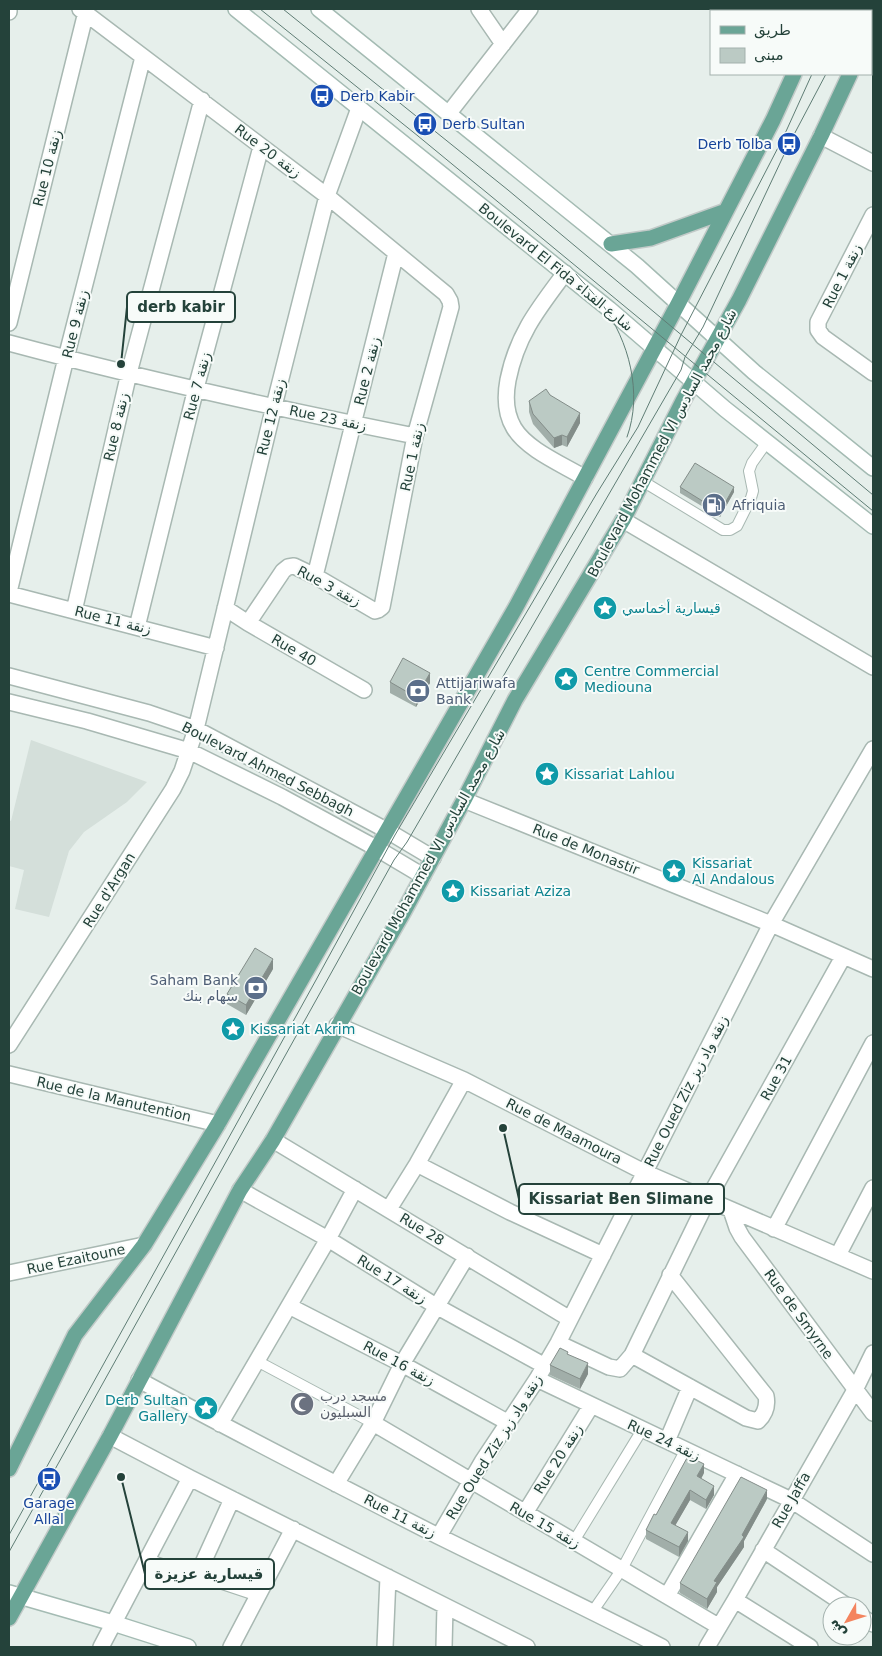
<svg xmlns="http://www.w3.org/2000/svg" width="882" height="1656" viewBox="0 0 882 1656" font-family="'DejaVu Sans','Noto Sans Arabic',sans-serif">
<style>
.built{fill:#d4dfda}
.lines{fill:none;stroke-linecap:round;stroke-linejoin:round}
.lane-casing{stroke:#a8b8b2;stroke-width:12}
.street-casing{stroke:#a8b8b2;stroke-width:18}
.secondary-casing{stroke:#a4bbb3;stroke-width:18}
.primary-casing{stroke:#c2cac8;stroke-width:18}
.lane{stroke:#fff;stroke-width:10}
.street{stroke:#fff;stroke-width:15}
.secondary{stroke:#fff;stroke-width:15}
.primary{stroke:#6aa596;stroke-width:15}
.tram{stroke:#5f7d75;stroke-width:1}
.wall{fill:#a1aea9}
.shaded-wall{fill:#838d89}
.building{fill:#bbcac4;stroke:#838d89}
.labels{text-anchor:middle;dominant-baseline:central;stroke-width:4;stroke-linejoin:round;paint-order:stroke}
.transit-label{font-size:14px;fill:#164399;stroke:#f7fbf9;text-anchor:start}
.street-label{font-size:14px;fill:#24423a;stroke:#f7fbf9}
.service-label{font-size:14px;fill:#4e5e75;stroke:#f7fbf9;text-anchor:start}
.culture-label{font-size:14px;fill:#0d838f;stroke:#f7fbf9;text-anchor:start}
.worship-label{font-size:14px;fill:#5b616d;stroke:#f7fbf9;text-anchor:start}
.leader{fill:none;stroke:#24423a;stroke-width:2}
.callout-dot{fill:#24423a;stroke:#f7fbf9;stroke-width:2}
.callout{fill:#f7fbf9;stroke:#24423a;stroke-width:2}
.callout-label{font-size:15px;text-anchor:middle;font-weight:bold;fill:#24423a}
</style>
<rect width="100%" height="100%" fill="#e6efeb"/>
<path class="built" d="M 31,740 L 147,782 L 127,802 L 84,832 L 69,851 L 49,917 L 15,909 L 24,870 L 9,866 L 9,820 L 11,821 Z"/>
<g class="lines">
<g class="lane-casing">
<path id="lane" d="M 644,482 L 723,530 L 730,530 L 737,526 L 751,498 L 753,491 L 749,471 L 752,463 L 767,442
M 257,1361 L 373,1423
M 574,1541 L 642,1430
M 147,1559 L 258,1596
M 593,1611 L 622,1569 L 686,1449"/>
</g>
<g class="street-casing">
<path id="street" d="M 80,9 L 327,196 L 446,294 L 450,301 L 451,307 L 415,436 L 382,607 L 378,610 L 375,611 L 315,576 L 294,566 L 288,567 L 283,571 L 248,623
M 479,9 L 503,44
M 9,12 L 9,9
M 449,113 L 530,9
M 821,136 L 873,163
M 873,215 L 818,322 L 818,330 L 823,337 L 873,373
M 565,273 C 538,309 517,335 508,380 C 505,396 505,413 514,428 C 527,450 564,465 585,478
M 9,323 L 86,12
M 9,343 C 143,379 279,409 415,436
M 623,520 L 873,667
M 315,576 L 396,253
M 9,592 L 66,358 L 143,57
M 9,594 L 216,648
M 225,608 L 248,623 L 364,690
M 74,611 L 129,373 L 202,100
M 137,627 L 196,388 L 261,147
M 9,676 L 149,713 L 196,729 L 386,830 L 433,858
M 9,702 L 87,721 L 189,751 L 282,797 L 376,848 L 423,876
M 464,800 L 771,924 L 873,969
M 337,1025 L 464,1080 L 644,1172 L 873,1271
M 9,1045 L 173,789 L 182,771 L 196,729 L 274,406 L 327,196 L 359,108
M 9,1074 L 218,1124
M 273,1140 L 570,1319
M 417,1164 L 510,1212 L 603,1255
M 240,1190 L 328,1239 L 436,1306 L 545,1366
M 389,1209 L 417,1164 L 464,1080
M 731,1210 L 737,1228 L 742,1237 L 873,1413
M 774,1229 L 873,1043
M 838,1255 L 873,1188
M 9,1273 L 144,1245
M 289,1306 L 402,1364 L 507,1422
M 558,1343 L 609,1367 L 620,1369 L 632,1355 L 708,1199 L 843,957
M 632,1355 L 746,1418 L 758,1421 C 765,1414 768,1406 766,1396 L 670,1275
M 537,1379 L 791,1500 L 873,1554
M 139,1380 C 238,1434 338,1485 438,1536 C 513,1573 588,1609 662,1647
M 373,1423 L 718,1626
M 220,1424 L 328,1239 L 355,1189
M 110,1436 L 190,1478 L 527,1647
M 667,1441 L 690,1387
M 336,1484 L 373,1423 L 402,1364 L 467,1256
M 525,1513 L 591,1406
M 439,1536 L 482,1462 L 537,1379 L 558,1343 L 771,924 L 873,749
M 763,1550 L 847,1606
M 197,1576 L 232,1499
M 667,1596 L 737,1474
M 735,1600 L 810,1647
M 862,1617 L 873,1624
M 101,1647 L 190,1478
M 231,1647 L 293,1529
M 385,1647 L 388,1577
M 444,1647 L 445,1606
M 707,1647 L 735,1600 L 855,1390 L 873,1353"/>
</g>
<g class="secondary-casing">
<path id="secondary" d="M 236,9 L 609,309 L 725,409 L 873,526
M 319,9 L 637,266 L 754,372 L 873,468
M 9,1593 L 113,1623 L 188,1647"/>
</g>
<g class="primary-casing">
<path id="primary" d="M 827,11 L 829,9
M 871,31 L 873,26
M 611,244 L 651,238 L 726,211
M 9,1469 L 75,1335 L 144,1245 L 218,1124 L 516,607 L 678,304 L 773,120 L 794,74
M 9,1618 L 110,1436 L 240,1190 L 273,1140 L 404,911 L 464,800 L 515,700 L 623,520 L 683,401 L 739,300 L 821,136 L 850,74"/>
</g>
<use href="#lane" class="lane"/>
<use href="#street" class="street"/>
<use href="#secondary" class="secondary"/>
<use href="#primary" class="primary"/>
<path class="tram" d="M 260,9 L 418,136 L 873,511
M 283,9 L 508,190 L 873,495
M 846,11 L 847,9
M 858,11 L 859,9
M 576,274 C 584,284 594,293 602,304 C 629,341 643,393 627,437
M 9,1535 L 316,980 L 395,835 L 597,493 L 638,427 L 681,335 L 783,138 L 812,74
M 9,1552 L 394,860 L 407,842 L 681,370 L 685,357 L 703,327 L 789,144 L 826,74"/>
</g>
<path class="wall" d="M 550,395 L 580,423 L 567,447 L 562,445 L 554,448 L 533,424 L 529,412 L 529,401 Z
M 680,487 L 734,492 L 720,517 L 680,493 Z
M 390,682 L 430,683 L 416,707 L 390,693 Z
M 273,969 L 246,1015 L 227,1004 L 227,994 Z
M 568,1355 L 588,1374 L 580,1389 L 550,1375 L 550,1365 Z
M 704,1473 L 701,1479 L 714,1495 L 706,1509 L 690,1500 L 675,1525 L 688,1541 L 679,1557 L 646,1539 L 646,1530 L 656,1515 Z
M 767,1499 L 744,1541 L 744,1547 L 717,1587 L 717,1592 L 707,1609 L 680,1593 L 680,1583 Z"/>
<path class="shaded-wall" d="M 580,413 L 580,423 L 567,447 L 567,437 Z
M 562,435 L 562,445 L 554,448 L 554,438 Z
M 734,487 L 734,492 L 720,517 L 720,512 Z
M 430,673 L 430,683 L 416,707 L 416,697 Z
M 273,959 L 273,969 L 246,1015 L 246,1005 Z
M 588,1363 L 588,1374 L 580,1389 L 580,1379 Z
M 704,1464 L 704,1473 L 697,1486 L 697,1476 Z
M 714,1486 L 714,1495 L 706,1509 L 706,1500 Z
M 690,1490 L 690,1500 L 671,1533 L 671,1523 Z
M 767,1490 L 767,1499 L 744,1541 L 744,1547 L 717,1587 L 717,1592 L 707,1609 L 707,1599 L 714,1581 L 742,1535 Z
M 688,1532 L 688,1541 L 679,1557 L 679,1547 Z"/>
<path class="building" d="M 546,389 L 550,395 L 580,413 L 567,437 L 562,435 L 554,438 L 533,414 L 529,401 Z
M 695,463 L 734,487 L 720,512 L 680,487 Z
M 403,658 L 430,673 L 416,697 L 390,682 Z
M 255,948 L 273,959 L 246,1005 L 227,994 Z
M 560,1348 L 568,1352 L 567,1354 L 588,1363 L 580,1379 L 550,1365 Z
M 688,1456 L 704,1464 L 697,1476 L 714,1486 L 706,1500 L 690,1490 L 671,1523 L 688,1532 L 679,1547 L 646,1530 L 654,1514 L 656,1515 Z
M 741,1477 L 767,1490 L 742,1535 L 744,1537 L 714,1581 L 717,1582 L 707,1599 L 680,1583 Z"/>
<defs>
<g id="bus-disc" transform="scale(1.25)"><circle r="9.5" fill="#1a4fb4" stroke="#f7fbf9"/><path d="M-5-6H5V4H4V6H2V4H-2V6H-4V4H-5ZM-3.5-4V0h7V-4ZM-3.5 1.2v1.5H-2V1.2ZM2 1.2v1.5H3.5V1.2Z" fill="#fff"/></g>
<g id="fuel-disc" transform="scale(1.25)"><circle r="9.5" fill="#5c6f8a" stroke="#f7fbf9"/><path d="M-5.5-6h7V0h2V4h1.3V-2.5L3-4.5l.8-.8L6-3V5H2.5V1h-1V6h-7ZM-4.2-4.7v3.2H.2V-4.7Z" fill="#fff"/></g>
<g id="sight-disc" transform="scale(1.25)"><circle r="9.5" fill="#0f9aa8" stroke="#f7fbf9"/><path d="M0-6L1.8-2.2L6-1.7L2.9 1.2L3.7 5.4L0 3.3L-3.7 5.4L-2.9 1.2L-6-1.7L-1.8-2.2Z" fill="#fff"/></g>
<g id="bank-disc" transform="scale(1.25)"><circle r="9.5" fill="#5c6f8a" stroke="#f7fbf9"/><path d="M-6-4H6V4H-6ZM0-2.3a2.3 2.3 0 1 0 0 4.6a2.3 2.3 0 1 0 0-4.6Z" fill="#fff"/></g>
<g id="mosque-disc" transform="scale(1.25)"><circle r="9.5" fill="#6b7280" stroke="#f7fbf9"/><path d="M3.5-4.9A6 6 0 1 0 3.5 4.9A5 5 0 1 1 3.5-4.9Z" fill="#fff"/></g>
</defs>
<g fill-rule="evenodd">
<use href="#bus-disc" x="322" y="96"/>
<use href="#bus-disc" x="425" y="124"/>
<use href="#bus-disc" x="789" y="144"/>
<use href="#fuel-disc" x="714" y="505"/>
<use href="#sight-disc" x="605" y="608"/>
<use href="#sight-disc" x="566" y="679"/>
<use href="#bank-disc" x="418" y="691"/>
<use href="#sight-disc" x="547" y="774"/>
<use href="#sight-disc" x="674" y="871"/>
<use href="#sight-disc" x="453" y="891"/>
<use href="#bank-disc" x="256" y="988"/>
<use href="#sight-disc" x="233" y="1029"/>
<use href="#mosque-disc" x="302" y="1404"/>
<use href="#sight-disc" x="206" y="1408"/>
<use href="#bus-disc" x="49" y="1479"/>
</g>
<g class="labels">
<g class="transit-label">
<text x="340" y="96">Derb Kabir</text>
<text x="442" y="124">Derb Sultan</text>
<text x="772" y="144" text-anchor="end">Derb Tolba</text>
<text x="49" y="1503" text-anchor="middle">Garage<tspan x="49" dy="16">Allal</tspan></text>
</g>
<g class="street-label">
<text transform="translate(268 151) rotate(37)">Rue 20 زنقة</text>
<text transform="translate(47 168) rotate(-76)">Rue 10 زنقة</text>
<text transform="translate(556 267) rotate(39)">Boulevard El Fida شارع الفداء</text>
<text transform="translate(842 276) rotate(-63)">Rue 1 زنقة</text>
<text transform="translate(75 324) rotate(-76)">Rue 9 زنقة</text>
<text transform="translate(367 371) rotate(-76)">Rue 2 زنقة</text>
<text transform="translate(197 386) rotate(-75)">Rue 7 زنقة</text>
<text transform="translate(271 417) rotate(-76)">Rue 12 زنقة</text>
<text transform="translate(328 418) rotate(12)">Rue 23 زنقة</text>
<text transform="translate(116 427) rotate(-77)">Rue 8 زنقة</text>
<text transform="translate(662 443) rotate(-62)">Boulevard Mohammed VI شارع محمد السادس</text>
<text transform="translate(412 457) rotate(-78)">Rue 1 زنقة</text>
<text transform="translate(329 586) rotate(28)">Rue 3 زنقة</text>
<text transform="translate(113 620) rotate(14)">Rue 11 زنقة</text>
<text transform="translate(294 650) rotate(30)">Rue 40</text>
<text transform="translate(268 769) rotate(27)">Boulevard Ahmed Sebbagh</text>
<text transform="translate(586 849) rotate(22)">Rue de Monastir</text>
<text transform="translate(428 862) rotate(-61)">Boulevard Mohammed VI شارع محمد السادس</text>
<text transform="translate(109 890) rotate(-58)">Rue d'Argan</text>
<text transform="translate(776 1078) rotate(-61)">Rue 31</text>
<text transform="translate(686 1091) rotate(-63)">Rue Oued Ziz زنقة واد زيز</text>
<text transform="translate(114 1099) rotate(13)">Rue de la Manutention</text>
<text transform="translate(564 1131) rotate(27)">Rue de Maamoura</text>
<text transform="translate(422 1229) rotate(31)">Rue 28</text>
<text transform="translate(76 1259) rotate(-12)">Rue Ezaitoune</text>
<text transform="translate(392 1279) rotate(32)">Rue 17 زنقة</text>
<text transform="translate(799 1314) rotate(54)">Rue de Smyrne</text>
<text transform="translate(399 1363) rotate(28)">Rue 16 زنقة</text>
<text transform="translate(664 1440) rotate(25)">Rue 24 زنقة</text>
<text transform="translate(494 1447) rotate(-58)">Rue Oued Ziz زنقة واد زيز</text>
<text transform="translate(558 1459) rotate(-58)">Rue 20 زنقة</text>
<text transform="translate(791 1500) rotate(-60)">Rue Jaffa</text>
<text transform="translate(400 1516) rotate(27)">Rue 11 زنقة</text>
<text transform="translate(545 1525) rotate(30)">Rue 15 زنقة</text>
</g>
<g class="service-label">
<text x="732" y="505">Afriquia</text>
<text x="436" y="683">Attijariwafa<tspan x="436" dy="16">Bank</tspan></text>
<text x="238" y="980" text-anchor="end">Saham Bank<tspan x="238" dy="16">سهام بنك</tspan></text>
</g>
<g class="culture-label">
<text x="622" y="608">قيسارية أخماسي</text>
<text x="584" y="671">Centre Commercial<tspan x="584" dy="16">Mediouna</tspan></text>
<text x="564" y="774">Kissariat Lahlou</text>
<text x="692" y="863">Kissariat<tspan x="692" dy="16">Al Andalous</tspan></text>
<text x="470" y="891">Kissariat Aziza</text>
<text x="250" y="1029">Kissariat Akrim</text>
<text x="188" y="1400" text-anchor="end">Derb Sultan<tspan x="188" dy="16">Gallery</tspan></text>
</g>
<g class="worship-label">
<text x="320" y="1396">مسجد درب<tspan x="320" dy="16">السبليون</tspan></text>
</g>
</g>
<path class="leader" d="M121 364L127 307M503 1128L519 1199M121 1477L145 1574"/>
<g class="callout-dot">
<circle cx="121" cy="364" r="5"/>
<circle cx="503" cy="1128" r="5"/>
<circle cx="121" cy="1477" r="5"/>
</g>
<g class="callout">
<rect x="127" y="292" width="108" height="30" rx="5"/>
<rect x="519" y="1184" width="205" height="30" rx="5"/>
<rect x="145" y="1559" width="129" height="30" rx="5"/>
</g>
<g class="callout-label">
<text x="181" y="312">derb kabir</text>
<text x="621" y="1204">Kissariat Ben Slimane</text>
<text x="209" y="1579">قيسارية عزيزة</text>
</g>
<rect width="882" height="1656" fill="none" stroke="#24423a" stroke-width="20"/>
<rect x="710" y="10" width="162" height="65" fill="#f7fbf9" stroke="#a3b1ad"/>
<rect x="720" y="26" width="25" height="8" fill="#6aa596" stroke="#a3b1ad"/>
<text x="754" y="35" font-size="15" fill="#24423a">طريق</text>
<rect x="720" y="48" width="25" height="15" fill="#bbcac4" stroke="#a3b1ad"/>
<text x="754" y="60" font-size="15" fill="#24423a">مبنى</text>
<g transform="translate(847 1621) rotate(231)"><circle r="24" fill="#f7fbf9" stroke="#a3b1ad"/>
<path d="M0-4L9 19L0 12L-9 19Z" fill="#f4845f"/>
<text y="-8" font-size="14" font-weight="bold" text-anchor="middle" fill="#24423a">ش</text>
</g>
</svg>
